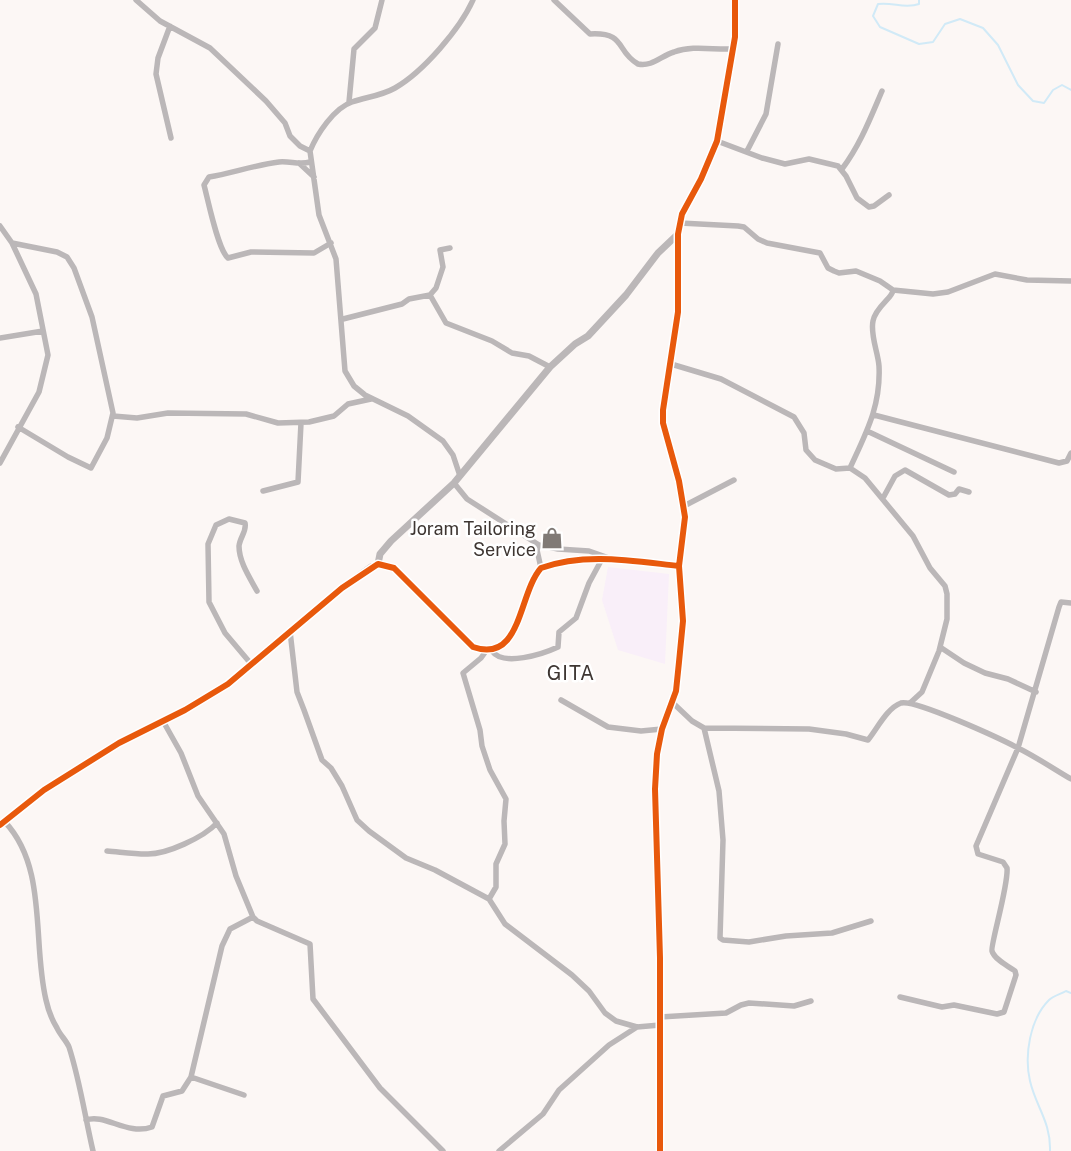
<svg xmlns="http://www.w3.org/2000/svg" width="1071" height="1151" viewBox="0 0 1071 1151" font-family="'Public Sans',sans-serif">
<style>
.medical{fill:#f9eff9}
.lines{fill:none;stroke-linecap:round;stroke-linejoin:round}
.stream{stroke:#d1eaf7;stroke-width:2}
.minor{stroke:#bbb7b8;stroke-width:5.5}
.tertiary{stroke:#bbb7b8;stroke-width:7}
.cycleway-casing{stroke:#fff;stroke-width:9}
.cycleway{stroke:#e8590c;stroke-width:6}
.labels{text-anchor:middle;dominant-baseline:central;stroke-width:5;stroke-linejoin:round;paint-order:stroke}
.poi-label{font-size:18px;fill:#3e3632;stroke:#fff;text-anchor:end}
.quarter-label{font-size:20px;letter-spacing:1px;fill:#3e3632;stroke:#fff}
</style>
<rect width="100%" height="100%" fill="#fcf7f5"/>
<path class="medical" d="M 608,567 L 669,574 L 665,664 L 618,650 L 602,600 Z"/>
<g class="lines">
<path class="stream" d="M 919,0 L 919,4 C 905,9 893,2 878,4 L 873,16 L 880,27 L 919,44 L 933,42 L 945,24 L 960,19 L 983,28 L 998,45 L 1018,85 L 1033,101 L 1044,103 L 1053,90 L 1062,85 L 1071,90
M 1050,1151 C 1051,1122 1036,1107 1030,1081 C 1024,1055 1030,1019 1049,1000 C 1053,996 1061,994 1066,991 L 1071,993"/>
<path class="minor" d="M 136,0 L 160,21 L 210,48 L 266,101 L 285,123 L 290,136 L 300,146 L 310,151
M 554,0 L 590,34 C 627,32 615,51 638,64 C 652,67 661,56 674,52 C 693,45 713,50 732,49
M 170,26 L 158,58 L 156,74 L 171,138
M 349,102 L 354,49 L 375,28 L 382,0
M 717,141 L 762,158 L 785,164 L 809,159 L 838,166 L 846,176 L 857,198 L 869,207 L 874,206 L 889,195
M 747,151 L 766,114 L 778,44
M 310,162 C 300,165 290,161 279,162 C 255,165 232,173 209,177 L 204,185 C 208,200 218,250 228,258 L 251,252 L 314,253 L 331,243
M 299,163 L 314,177
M 842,169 C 860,145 870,119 882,91
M 680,223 L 738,226 L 744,227 L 758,239 L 767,243 L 820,253 L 828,268 L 834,271 L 839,273 L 856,271 L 880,281 L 893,290 L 933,294 L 948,292 L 995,274 L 1027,280 L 1071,281
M 0,226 L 12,243 L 36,294 L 48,355 L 39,392 L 0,463
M 12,243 L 57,252 L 67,257 L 74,268 L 92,317 L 113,413 L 107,438 L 91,468 L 68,457 L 18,427
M 430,295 L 446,323 L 492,341 L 512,353 L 529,356 L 550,367
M 343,319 L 402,304 L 409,299 L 430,295 L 436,288 L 443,267 L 440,250 L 450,248
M 0,338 L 43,331
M 671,364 L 721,379 L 794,417 L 804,433 L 806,450 L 815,460 L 836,469 L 850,468 L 865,478 L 913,536 L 930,568 L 945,586 L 947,594 L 947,619 L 939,651 L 922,692 L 910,703
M 874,415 L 1059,463 L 1067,461 L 1071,453
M 113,416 L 137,418 L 168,413 L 246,414 L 278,423 L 309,422 L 334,416 L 348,404 L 371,399
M 867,431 L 954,472
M 850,468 C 866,433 881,406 879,366 C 878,352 870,335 873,321 C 876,306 893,298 893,290
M 460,476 L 453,455 L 443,441 L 408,416 L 365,395 L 354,386 L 345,371 L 336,259 L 319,215 L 310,151 C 317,134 334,108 352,102 C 366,97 381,96 395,88 C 423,72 460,29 473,0
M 454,483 L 467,499 L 539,545 L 558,549 L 589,551 L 609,558
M 263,491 L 298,482 L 301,423
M 883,498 L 895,476 L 905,470 L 949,495 L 955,494 L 959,489 L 969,492
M 684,506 L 734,480
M 539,545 L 537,550 L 541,568
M 375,565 L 383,564 L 394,568 L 473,647 C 522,664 518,594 541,568 C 585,552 633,561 679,566
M 290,631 L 297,692 L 304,710 L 322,760 L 331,768 L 342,786 L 357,820 L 369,831 L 406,858 L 435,870 L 489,899 L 505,924 L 572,975 L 589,991 L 605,1013 L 616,1021 L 637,1027 L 660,1025
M 940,647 L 964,663 L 985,673 L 1008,679 L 1036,692
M 486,651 L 481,658 L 463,673 L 480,730 L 482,746 L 490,770 L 506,799 L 504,821 L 505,844 L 496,864 L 496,887 L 489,899
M 492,651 C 503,667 543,654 558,647 L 559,632 L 576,618 L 589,583 L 602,559
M 252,665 L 225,633 L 209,602 L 208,544 L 216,525 L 229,519 L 245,523 C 247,531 240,537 239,546 C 239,562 250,578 257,591
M 561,700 L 608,727 L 641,731 L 662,729
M 673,703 L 692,721 L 704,728 L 809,729 L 846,734 L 868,740 C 877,729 887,708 901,703 C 915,699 1001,739 1018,748 C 1036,757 1054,769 1071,779
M 163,721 L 181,753 L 198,796 L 224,834 L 236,876 L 253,917 L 257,921 L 310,944 L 313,999 L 380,1088 L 443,1151
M 704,728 L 719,791 L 723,840 L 720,938 L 723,940 L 749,942 L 786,936 L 832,933 L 871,921
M 5,822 C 48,868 32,942 46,1000 C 48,1009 52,1020 57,1028 C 60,1035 66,1040 69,1047 C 80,1081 85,1117 93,1151
M 107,851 C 120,852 133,854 146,854 C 166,855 204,837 217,823
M 900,997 L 942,1007 L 954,1005 L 997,1014 L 1004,1012 L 1016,975 L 1015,971 C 1009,967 994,959 992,951 C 990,946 1009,884 1007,868 L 1003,862 L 978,854 L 976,846 L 1018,748 L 1059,607 L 1061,602 L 1071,603
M 660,1017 L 726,1013 L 741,1005 L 749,1003 L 794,1006 L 811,1001
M 191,1077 L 222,946 L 230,929 L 253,917
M 86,1120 C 105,1113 127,1136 152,1127 L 163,1096 L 182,1091 L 191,1077 L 244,1095
M 499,1151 L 543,1114 L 559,1090 L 609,1045 L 637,1027"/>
<path class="tertiary" d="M 378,564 L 380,554 L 391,541 L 454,483 L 550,367 L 575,344 L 588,336 L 626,295 L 658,253 L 678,234
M 0,825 L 44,790 L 119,743 L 185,710 L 228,684 L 342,588 L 371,567
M 660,1151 L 660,958 L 655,789 L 657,754 L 662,729 L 676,691 L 679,662 L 683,621 L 679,566 L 685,517 L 679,481 L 663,423 L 663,410 L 678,312 L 678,234 L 682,214 L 701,179 L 717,141 L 735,37 L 735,0"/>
<g class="cycleway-casing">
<path id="cycleway" d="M 0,825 L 44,790 L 119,743 L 185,710 L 228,684 L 342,588 L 378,564 L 394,568 L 473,647 C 522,664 518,594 541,568 C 585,552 633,561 679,566
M 660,1151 L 660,958 L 655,789 L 657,754 L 662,729 L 676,691 L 679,662 L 683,621 L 679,566 L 685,517 L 679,481 L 663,423 L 663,410 L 678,312 L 678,234 L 682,214 L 701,179 L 717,141 L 735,37 L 735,0"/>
</g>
<use href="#cycleway" class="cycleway"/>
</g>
<defs>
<g id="shop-bare" transform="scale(1.725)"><path d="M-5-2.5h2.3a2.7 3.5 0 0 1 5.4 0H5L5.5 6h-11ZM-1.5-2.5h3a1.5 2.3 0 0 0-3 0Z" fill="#807a76" stroke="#fff" stroke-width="2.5" paint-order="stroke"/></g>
</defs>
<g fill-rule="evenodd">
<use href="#shop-bare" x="552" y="538"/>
</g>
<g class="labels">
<g class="poi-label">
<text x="536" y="528">Joram Tailoring<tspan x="536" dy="21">Service</tspan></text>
</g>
<g class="quarter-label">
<text x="571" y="673">GITA</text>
</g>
</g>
</svg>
